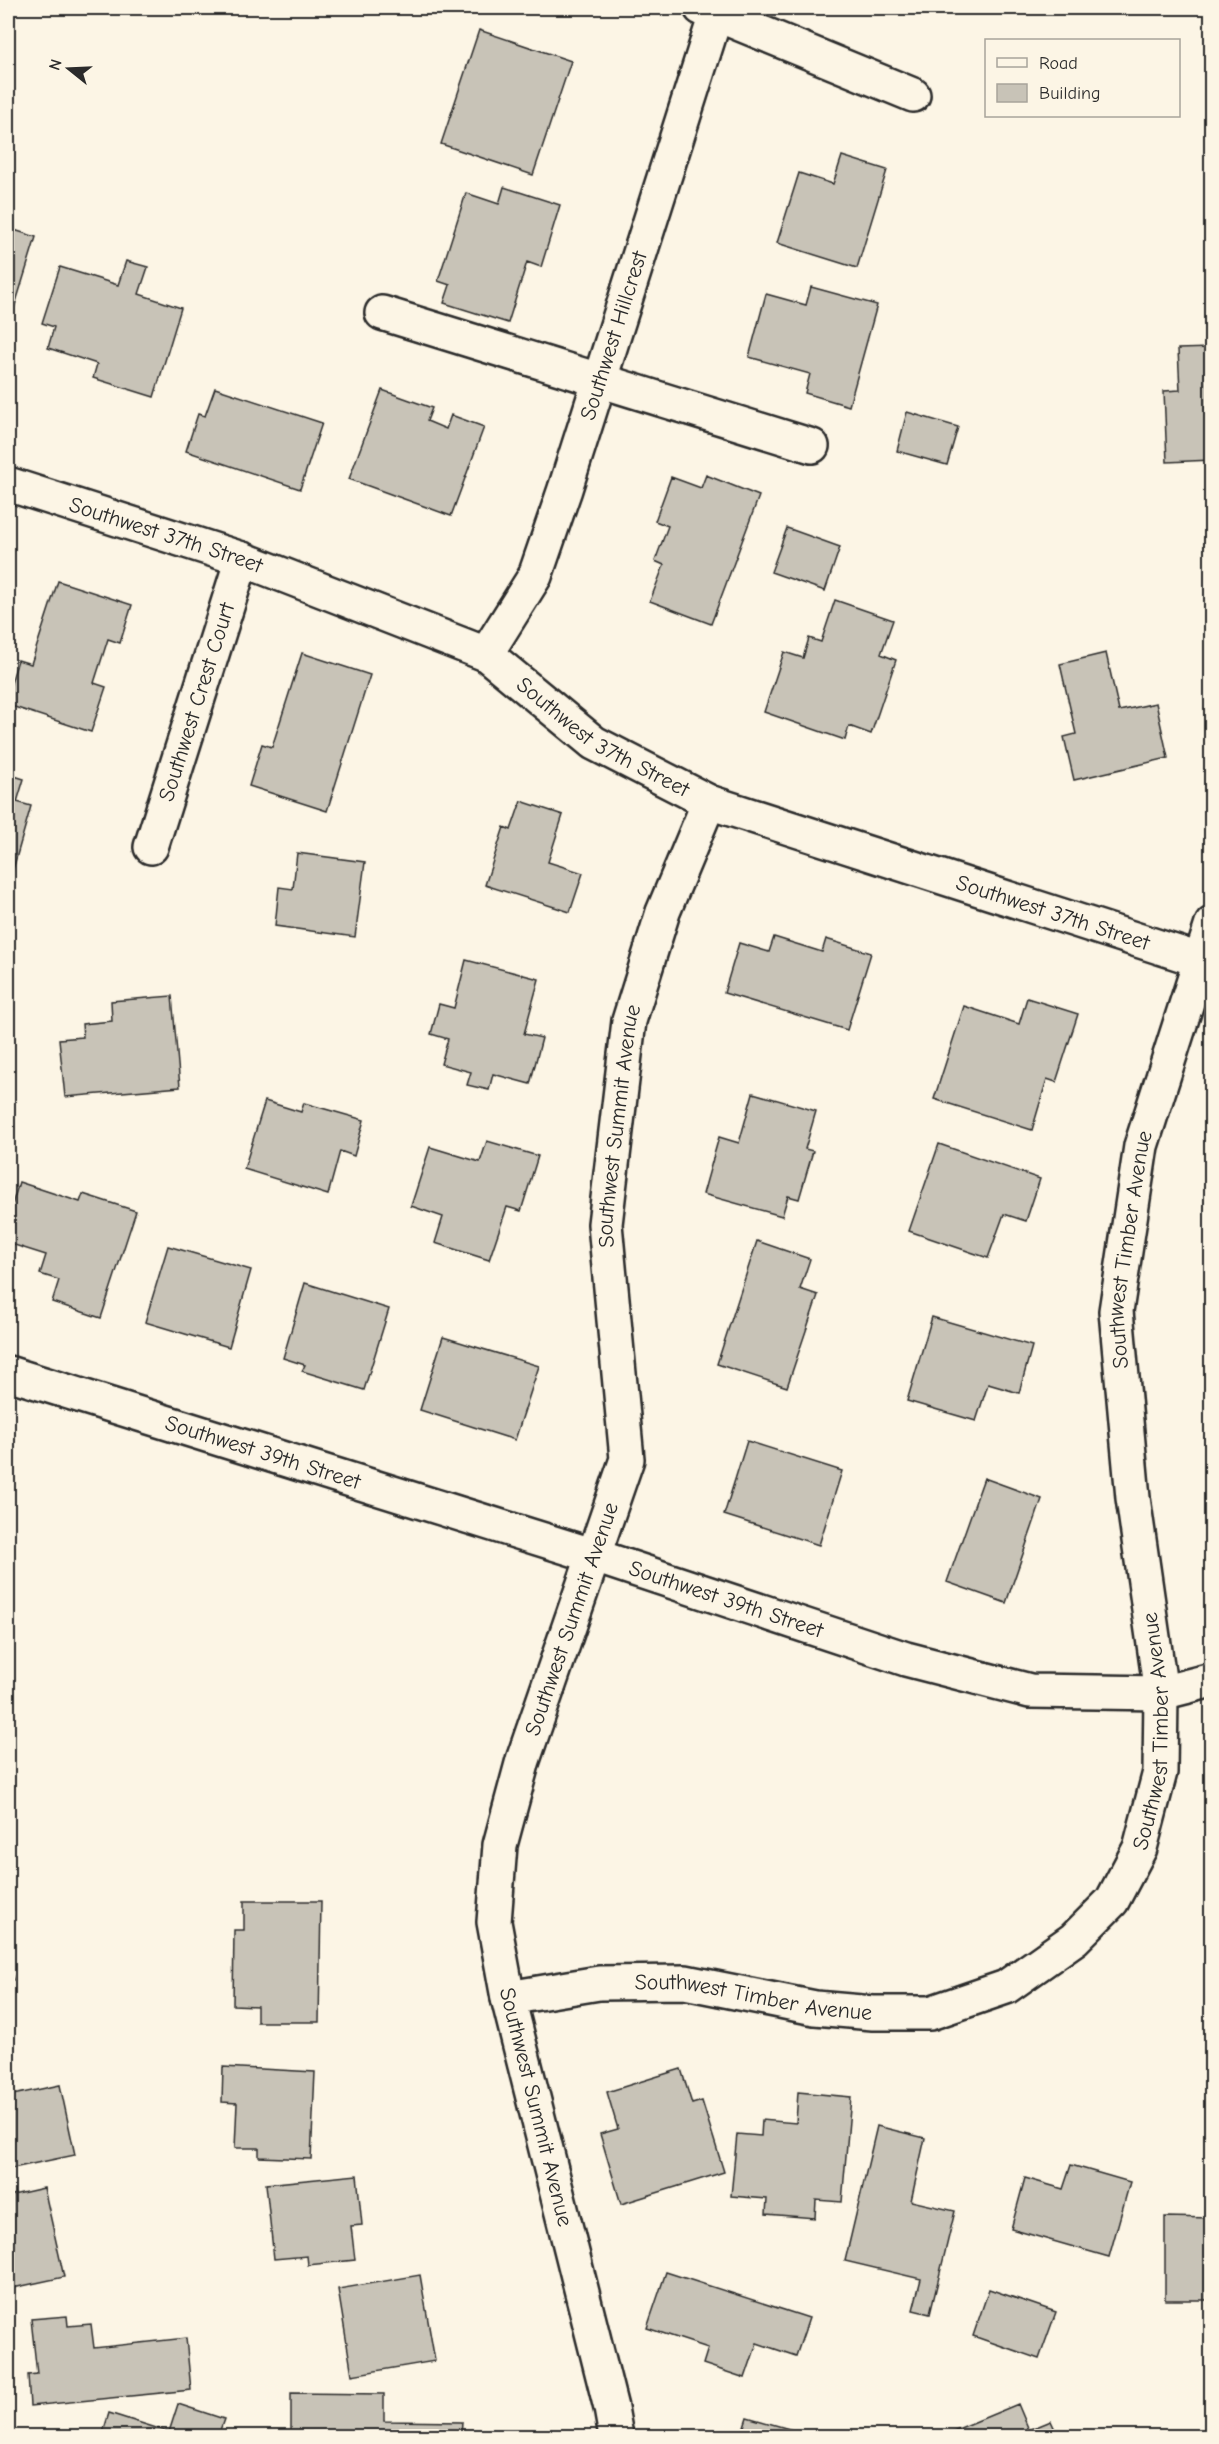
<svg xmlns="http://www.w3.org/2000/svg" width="1219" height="2444" viewBox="0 0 1219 2444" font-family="'Comic Neue',sans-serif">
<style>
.building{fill:#c8c3b7;stroke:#2b2b2b;stroke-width:1.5}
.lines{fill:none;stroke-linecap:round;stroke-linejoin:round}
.minor-casing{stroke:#2b2b2b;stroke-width:38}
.minor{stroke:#fcf5e5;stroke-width:33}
.labels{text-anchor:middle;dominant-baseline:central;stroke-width:4.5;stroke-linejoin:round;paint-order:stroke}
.street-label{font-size:22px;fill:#2b2b2b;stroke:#fcf5e5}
</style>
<rect width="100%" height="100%" fill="#fcf5e5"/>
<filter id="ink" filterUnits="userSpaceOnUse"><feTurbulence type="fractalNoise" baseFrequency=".0167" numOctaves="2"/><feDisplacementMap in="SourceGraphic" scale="12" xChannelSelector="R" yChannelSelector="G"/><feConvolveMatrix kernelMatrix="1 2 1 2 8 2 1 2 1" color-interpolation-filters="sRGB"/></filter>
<g filter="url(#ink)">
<path class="building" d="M 479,30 L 571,61 L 533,175 L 441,144 Z
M 842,156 L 887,170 L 857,268 L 777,243 L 799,173 L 833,184 Z
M 504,187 L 560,205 L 541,267 L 527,262 L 508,323 L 444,303 L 450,285 L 438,281 L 466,193 L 499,204 Z
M 8,228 L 36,237 L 8,328 Z
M 126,261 L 148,267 L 139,294 L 181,308 L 154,397 L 93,378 L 97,364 L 48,348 L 54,327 L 42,323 L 60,267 L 118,285 Z
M 811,287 L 877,305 L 849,406 L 805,393 L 810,374 L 749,357 L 766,294 L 806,305 Z
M 1212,348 L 1212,460 L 1167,462 L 1164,391 L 1180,390 L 1178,349 Z
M 215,388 L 322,423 L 300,489 L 186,451 L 198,414 L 205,416 Z
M 382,390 L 432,408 L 427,421 L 446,429 L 451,415 L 484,427 L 451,516 L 349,479 Z
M 907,412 L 958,427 L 947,465 L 897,451 Z
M 706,475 L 759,496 L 711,624 L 650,601 L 664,565 L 655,561 L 668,526 L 655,521 L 671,477 L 701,488 Z
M 787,528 L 840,547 L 825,591 L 771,572 Z
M 58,581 L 132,605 L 120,643 L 108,639 L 94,683 L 106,687 L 91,732 L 8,705 L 8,693 L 18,660 L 31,664 Z
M 835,600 L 893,620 L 881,654 L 896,660 L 871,734 L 849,726 L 845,740 L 764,712 L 784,652 L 803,658 L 809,638 L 821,642 Z
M 302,653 L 370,675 L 327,811 L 249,786 L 262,744 L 272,747 Z
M 1106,653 L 1119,711 L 1156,703 L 1168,758 L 1074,780 L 1064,737 L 1076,734 L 1060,664 Z
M 8,774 L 24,779 L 17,802 L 31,806 L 8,887 Z
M 521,801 L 563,815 L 548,862 L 583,873 L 570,912 L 485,885 L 504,827 L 511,830 Z
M 297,853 L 365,862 L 355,937 L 275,926 L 279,887 L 293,889 Z
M 774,937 L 822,952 L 826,939 L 871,953 L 847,1030 L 724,993 L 739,943 L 769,952 Z
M 466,960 L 539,979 L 524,1034 L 542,1038 L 530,1084 L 493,1074 L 489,1090 L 467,1085 L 471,1072 L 441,1064 L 448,1039 L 431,1034 L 439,1004 L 454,1008 Z
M 172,996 L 180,1087 L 65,1097 L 59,1039 L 83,1037 L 82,1024 L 112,1021 L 111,1001 Z
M 1027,998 L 1078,1014 L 1056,1082 L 1047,1079 L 1032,1130 L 934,1099 L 964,1006 L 1019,1024 Z
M 8,1005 L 14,1008 L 8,1018 Z
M 753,1093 L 816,1111 L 805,1149 L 813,1151 L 799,1199 L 788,1196 L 782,1216 L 703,1194 L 719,1137 L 739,1143 Z
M 265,1101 L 301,1112 L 304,1103 L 364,1120 L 354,1156 L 340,1151 L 328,1195 L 244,1169 Z
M 487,1141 L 538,1156 L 521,1211 L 507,1207 L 489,1260 L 435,1243 L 443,1217 L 411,1206 L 430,1147 L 480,1162 Z
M 939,1144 L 1040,1179 L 1026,1221 L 1004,1214 L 988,1258 L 909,1231 Z
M 19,1182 L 80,1202 L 83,1194 L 136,1211 L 101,1318 L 52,1302 L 59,1280 L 40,1274 L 46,1255 L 8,1243 L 8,1218 Z
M 757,1241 L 810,1259 L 800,1289 L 818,1295 L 787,1387 L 717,1364 Z
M 168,1246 L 251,1270 L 229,1347 L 145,1322 Z
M 305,1283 L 389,1309 L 364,1390 L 302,1371 L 305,1365 L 283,1358 Z
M 932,1317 L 1032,1346 L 1019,1393 L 988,1384 L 976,1421 L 907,1401 Z
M 443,1337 L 539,1366 L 515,1440 L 420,1410 Z
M 747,1441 L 842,1471 L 819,1545 L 724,1515 Z
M 984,1478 L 1042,1499 L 1006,1603 L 947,1582 Z
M 244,1901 L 321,1901 L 319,2022 L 257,2022 L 257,2006 L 233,2005 L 234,1930 L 244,1930 Z
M 8,1958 L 13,1980 L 8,1981 Z
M 8,2035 L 14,2063 L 8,2064 Z
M 223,2067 L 315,2072 L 311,2159 L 259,2157 L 259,2148 L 235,2148 L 237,2103 L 222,2102 Z
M 681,2069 L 692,2104 L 702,2101 L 724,2172 L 621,2204 L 600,2134 L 618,2129 L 607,2092 Z
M 60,2085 L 75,2155 L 8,2169 L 8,2096 Z
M 798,2092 L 851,2097 L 842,2202 L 816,2200 L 815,2218 L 766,2214 L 767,2199 L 731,2196 L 737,2134 L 761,2136 L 762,2120 L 796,2123 Z
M 877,2126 L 925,2138 L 911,2201 L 955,2211 L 930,2314 L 913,2310 L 921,2279 L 845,2261 Z
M 1071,2165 L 1130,2182 L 1109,2257 L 1011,2229 L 1025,2178 L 1063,2189 Z
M 357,2175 L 362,2225 L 351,2226 L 355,2260 L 308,2265 L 307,2256 L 274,2259 L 266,2184 Z
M 44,2188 L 64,2277 L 8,2289 L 8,2196 Z
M 1165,2217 L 1212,2218 L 1212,2300 L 1165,2300 Z
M 666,2272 L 809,2318 L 796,2356 L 757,2343 L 745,2378 L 703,2364 L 708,2348 L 647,2328 Z
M 420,2275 L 435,2361 L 352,2375 L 338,2289 Z
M 989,2289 L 1056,2312 L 1039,2359 L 973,2336 Z
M 67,2316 L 68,2326 L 91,2324 L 94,2348 L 186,2338 L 191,2390 L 30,2406 L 28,2375 L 37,2374 L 31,2319 Z
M 291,2393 L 384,2394 L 384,2421 L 462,2422 L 461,2436 L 291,2436 Z
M 178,2404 L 224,2419 L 218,2436 L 102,2436 L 109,2413 L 169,2432 Z
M 1018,2404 L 1029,2430 L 1051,2421 L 1058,2436 L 941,2436 Z
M 747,2417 L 814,2436 L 741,2436 Z"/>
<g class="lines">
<g class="minor-casing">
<g id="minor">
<path d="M 701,8 L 913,95"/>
<path d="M 382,313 L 812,446"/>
<path id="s1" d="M 8,484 L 242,559 L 486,654 L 594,743 L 709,802 L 1212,964"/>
<path id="s2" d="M 486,654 L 535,576 L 565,489 L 718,8"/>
<path id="s3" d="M 151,847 L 242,559"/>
<path id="s4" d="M 8,1373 L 595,1556 L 906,1659 L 1030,1691 L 1161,1693 L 1212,1680"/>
<path id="s5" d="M 508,1998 L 599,1983 L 685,1982 L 815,2008 L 873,2013 L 930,2013 L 1006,1987 L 1074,1939 L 1112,1901 L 1140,1848 L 1160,1772 L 1161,1693 L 1133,1498 L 1116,1311 L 1141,1146 L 1212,924"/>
<path id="s6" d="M 616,2436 L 611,2408 L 508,1998 L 494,1922 L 500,1845 L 523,1760 L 627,1459 L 605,1224 L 629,1021 L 663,912 L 709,802"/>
</g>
</g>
<use href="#minor" class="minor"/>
</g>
</g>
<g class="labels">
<g class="street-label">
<text stroke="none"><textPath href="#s2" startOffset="345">Southwest Hillcrest</textPath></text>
<text stroke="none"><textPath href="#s1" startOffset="166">Southwest 37th Street</textPath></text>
<text stroke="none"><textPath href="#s3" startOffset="152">Southwest Crest Court</textPath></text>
<text stroke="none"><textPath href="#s1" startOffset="652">Southwest 37th Street</textPath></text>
<text stroke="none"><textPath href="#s1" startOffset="1138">Southwest 37th Street</textPath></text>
<text stroke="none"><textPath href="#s6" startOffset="1347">Southwest Summit Avenue</textPath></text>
<text stroke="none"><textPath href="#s5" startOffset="1308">Southwest Timber Avenue</textPath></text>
<text stroke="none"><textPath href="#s4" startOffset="267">Southwest 39th Street</textPath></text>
<text stroke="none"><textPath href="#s4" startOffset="753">Southwest 39th Street</textPath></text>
<text stroke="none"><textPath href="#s6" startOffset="843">Southwest Summit Avenue</textPath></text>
<text stroke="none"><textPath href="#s5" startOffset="822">Southwest Timber Avenue</textPath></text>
<text stroke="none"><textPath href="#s5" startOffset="248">Southwest Timber Avenue</textPath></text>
<text transform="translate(536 2107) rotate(76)">Southwest Summit Avenue</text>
</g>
</g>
<rect width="1219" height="2444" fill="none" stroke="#fcf5e5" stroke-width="30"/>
<rect x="15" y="15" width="1189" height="2414" fill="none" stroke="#2b2b2b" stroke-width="2" filter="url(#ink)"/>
<rect x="985" y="39" width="195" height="78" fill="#fcf5e5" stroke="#a8a49b" stroke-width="1.5"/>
<rect x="997" y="58" width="30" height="9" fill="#fcf5e5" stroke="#a8a49b" stroke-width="1.5"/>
<text x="1039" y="69" font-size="18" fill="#2b2b2b">Road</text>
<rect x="997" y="84" width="30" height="18" fill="#c8c3b7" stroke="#a8a49b" stroke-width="1.5"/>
<text x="1039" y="99" font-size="18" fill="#2b2b2b">Building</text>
<g transform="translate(69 69) rotate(288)" stroke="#fcf5e5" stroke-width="4.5" paint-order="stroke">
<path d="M0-4.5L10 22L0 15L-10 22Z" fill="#2b2b2b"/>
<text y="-9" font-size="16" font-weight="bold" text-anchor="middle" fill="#2b2b2b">N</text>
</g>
</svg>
